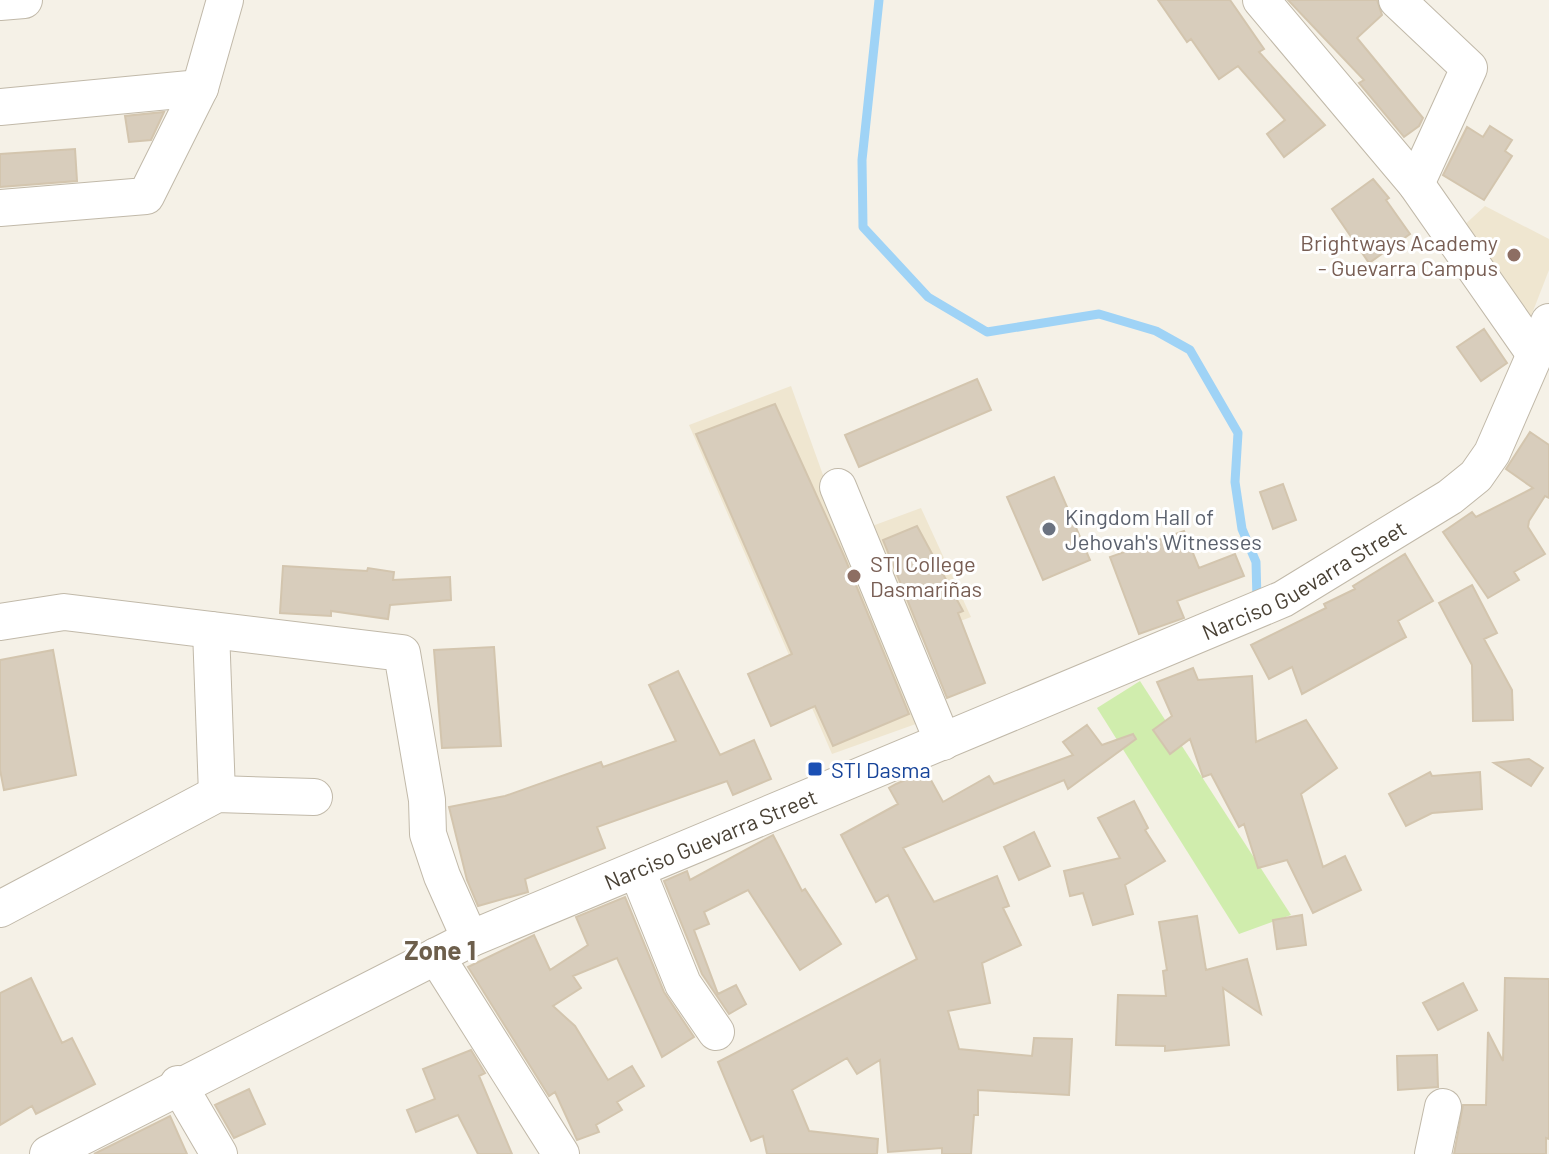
<svg xmlns="http://www.w3.org/2000/svg" width="1549" height="1154" viewBox="0 0 1549 1154" font-family="Barlow,sans-serif">
<style>
.education{fill:#efe6d0}
.green{fill:#d0edad}
.lines{fill:none;stroke-linecap:round;stroke-linejoin:round}
.stream{stroke:#9fd3f6;stroke-width:9}
.building{fill:#d8cdbc;stroke:#d3c5ae;stroke-width:2}
.minor-casing{stroke:#c1b9a9;stroke-width:38}
.minor{stroke:#fff;stroke-width:36}
.education-dot{fill:#8d6e63;stroke:#fff;stroke-width:3}
.worship-dot{fill:#6b7280;stroke:#fff;stroke-width:3}
.transit-dot{fill:#1a4fb4;stroke:#fff;stroke-width:3}
.labels{text-anchor:middle;dominant-baseline:central;stroke-width:6;stroke-linejoin:round;paint-order:stroke}
.education-label{font-size:22px;fill:#785e54;stroke:#fff;text-anchor:end}
.worship-label{font-size:22px;fill:#5b616d;stroke:#fff;text-anchor:start}
.street-label{font-size:22px;fill:#494135;stroke:#fff}
.transit-label{font-size:22px;fill:#164399;stroke:#fff;text-anchor:start}
.quarter-label{font-size:26px;font-weight:bold;fill:#6d5f4c;stroke:#fff}
</style>
<rect width="100%" height="100%" fill="#f5f1e7"/>
<path class="education" d="M 1485,206 L 1549,239 L 1549,270 L 1528,324 L 1460,229 Z
M 791,386 L 845,536 L 921,508 L 971,617 L 898,645 L 927,720 L 832,754 L 689,425 Z"/>
<path class="green" d="M 1140,681 L 1291,915 L 1239,934 L 1097,708 Z"/>
<g class="lines">
<path class="stream" d="M 879,0 L 862,160 L 863,227 L 928,297 L 987,332 L 1099,314 L 1156,331 L 1190,350 L 1238,433 L 1235,482 L 1242,529 L 1256,562 L 1257,600"/>
</g>
<path class="building" d="M 1158,0 L 1230,0 L 1264,49 L 1259,52 L 1325,125 L 1284,157 L 1267,134 L 1285,120 L 1238,66 L 1219,79 L 1191,39 L 1187,42 Z
M 1288,0 L 1377,0 L 1382,15 L 1357,38 L 1423,118 L 1419,126 L 1404,137 L 1359,83 L 1364,80 Z
M 164,112 L 151,140 L 129,142 L 125,116 Z
M 1490,126 L 1512,140 L 1505,151 L 1512,156 L 1484,200 L 1443,175 L 1467,127 L 1483,137 Z
M 75,149 L 77,181 L 0,187 L 0,154 Z
M 1373,179 L 1389,198 L 1386,200 L 1410,234 L 1369,263 L 1332,209 Z
M 1484,329 L 1507,363 L 1481,381 L 1457,347 Z
M 977,379 L 991,410 L 859,467 L 845,435 Z
M 775,404 L 844,556 L 909,714 L 833,746 L 815,706 L 771,726 L 748,674 L 792,654 L 696,434 Z
M 1530,432 L 1549,445 L 1549,498 L 1545,496 L 1529,521 L 1528,527 L 1545,554 L 1514,572 L 1519,580 L 1488,598 L 1443,532 L 1472,512 L 1476,517 L 1533,488 L 1506,469 Z
M 1054,477 L 1090,560 L 1043,580 L 1007,497 Z
M 1283,484 L 1296,520 L 1273,529 L 1260,492 Z
M 917,526 L 963,611 L 958,613 L 985,683 L 947,698 L 883,540 Z
M 1184,531 L 1199,568 L 1235,554 L 1244,576 L 1177,601 L 1184,618 L 1139,634 L 1110,557 Z
M 1405,554 L 1433,601 L 1398,621 L 1406,637 L 1302,694 L 1292,667 L 1269,679 L 1251,645 L 1326,608 L 1324,604 L 1355,589 L 1353,586 Z
M 283,566 L 367,571 L 368,568 L 394,572 L 393,580 L 450,577 L 451,600 L 390,605 L 388,619 L 331,611 L 331,616 L 280,613 Z
M 1472,585 L 1497,633 L 1484,639 L 1512,690 L 1513,720 L 1473,721 L 1472,665 L 1439,603 Z
M 494,647 L 501,746 L 442,748 L 434,650 Z
M 53,650 L 76,775 L 4,790 L 0,770 L 0,660 Z
M 1193,668 L 1198,680 L 1252,676 L 1256,742 L 1306,720 L 1337,768 L 1301,794 L 1323,867 L 1345,856 L 1361,890 L 1313,913 L 1287,860 L 1258,868 L 1244,824 L 1239,827 L 1211,774 L 1203,777 L 1190,739 L 1170,754 L 1153,730 L 1172,716 L 1157,682 Z
M 678,671 L 720,755 L 754,740 L 771,779 L 733,795 L 727,781 L 597,827 L 605,848 L 525,879 L 528,892 L 478,906 L 467,880 L 449,807 L 505,796 L 601,762 L 603,767 L 676,741 L 649,685 Z
M 1087,725 L 1102,745 L 1133,734 L 1136,739 L 1068,789 L 1064,780 L 903,848 L 934,902 L 997,876 L 1009,906 L 1003,908 L 1021,945 L 982,963 L 990,1003 L 948,1011 L 959,1049 L 1032,1056 L 1034,1038 L 1072,1039 L 1069,1095 L 978,1090 L 978,1115 L 974,1115 L 971,1154 L 942,1154 L 942,1148 L 888,1152 L 880,1060 L 857,1074 L 847,1058 L 792,1090 L 809,1131 L 878,1139 L 877,1154 L 767,1154 L 763,1136 L 751,1141 L 718,1062 L 917,959 L 888,895 L 876,902 L 841,835 L 898,804 L 889,788 L 896,784 L 926,771 L 943,802 L 989,776 L 994,784 L 1073,755 L 1063,742 Z
M 1529,759 L 1543,768 L 1531,786 L 1494,763 Z
M 1430,772 L 1432,776 L 1480,772 L 1482,809 L 1432,813 L 1406,826 L 1389,794 Z
M 1134,801 L 1148,828 L 1145,830 L 1165,861 L 1125,885 L 1133,914 L 1093,925 L 1083,893 L 1070,896 L 1064,871 L 1120,858 L 1098,818 Z
M 1034,832 L 1050,866 L 1019,880 L 1004,847 Z
M 773,835 L 802,891 L 805,889 L 841,944 L 800,970 L 748,890 L 704,912 L 709,924 L 694,930 L 718,994 L 736,985 L 746,1004 L 729,1014 L 702,974 L 664,881 L 687,871 L 690,880 Z
M 625,897 L 664,992 L 694,1037 L 662,1057 L 617,958 L 573,976 L 581,988 L 553,1006 L 575,1026 L 608,1080 L 632,1066 L 644,1086 L 617,1102 L 622,1110 L 596,1125 L 599,1132 L 577,1140 L 555,1092 L 549,1096 L 468,967 L 534,935 L 550,970 L 588,945 L 576,917 Z
M 1302,915 L 1306,945 L 1277,949 L 1273,920 Z
M 1197,916 L 1206,970 L 1247,959 L 1261,1014 L 1223,988 L 1229,1045 L 1165,1051 L 1165,1046 L 1116,1045 L 1118,995 L 1166,996 L 1163,971 L 1167,970 L 1159,922 Z
M 31,978 L 62,1043 L 72,1038 L 95,1084 L 36,1114 L 32,1106 L 0,1125 L 0,993 Z
M 1505,978 L 1549,979 L 1549,1139 L 1546,1138 L 1546,1154 L 1454,1154 L 1463,1105 L 1486,1105 L 1488,1032 L 1503,1061 Z
M 1463,983 L 1477,1010 L 1438,1030 L 1423,1003 Z
M 471,1050 L 485,1073 L 479,1076 L 512,1154 L 478,1154 L 458,1115 L 416,1132 L 407,1110 L 435,1099 L 423,1069 Z
M 1437,1055 L 1438,1087 L 1398,1090 L 1397,1056 Z
M 249,1089 L 265,1124 L 234,1138 L 215,1105 Z
M 170,1116 L 187,1154 L 94,1154 Z"/>
<g class="lines">
<g class="minor-casing">
<g id="minor">
<path d="M 1261,0 L 1416,184 L 1534,353"/>
<path d="M 1397,0 L 1469,68 L 1416,184"/>
<path d="M 0,2 L 24,0"/>
<path d="M 0,107 L 200,88"/>
<path d="M 0,208 L 146,196 L 200,88 L 225,0"/>
<path d="M 838,487 L 943,742"/>
<path d="M 0,622 L 64,612 L 402,653 L 427,800 L 428,834 L 442,876 L 470,939"/>
<path d="M 211,630 L 217,794"/>
<path d="M 637,870 L 683,984 L 716,1032"/>
<path d="M 0,909 L 217,794 L 314,797"/>
<path d="M 436,956 L 561,1154"/>
<path d="M 178,1084 L 219,1154"/>
<path id="s1" d="M 48,1154 L 470,939 L 1283,599 L 1450,497 L 1476,476 L 1492,453 L 1549,322"/>
<path d="M 1433,1154 L 1443,1107"/>
</g>
</g>
<use href="#minor" class="minor"/>
</g>
<g class="education-dot">
<circle cx="1514" cy="255" r="8"/>
<circle cx="854" cy="576" r="8"/>
</g>
<circle class="worship-dot" cx="1049" cy="529" r="8"/>
<rect class="transit-dot" x="807" y="761" width="16" height="16" rx="4"/>
<g class="labels">
<g class="education-label">
<text x="1498" y="242">Brightways Academy<tspan x="1498" dy="25">- Guevarra Campus</tspan></text>
<text x="870" y="563" text-anchor="start">STI College<tspan x="870" dy="25">Dasmariñas</tspan></text>
</g>
<g class="worship-label">
<text x="1065" y="516">Kingdom Hall of<tspan x="1065" dy="25">Jehovah's Witnesses</tspan></text>
</g>
<g class="street-label">
<text stroke="none"><textPath href="#s1" startOffset="1382">Narciso Guevarra Street</textPath></text>
<text stroke="none"><textPath href="#s1" startOffset="734">Narciso Guevarra Street</textPath></text>
</g>
<g class="transit-label">
<text x="831" y="769">STI Dasma</text>
</g>
<g class="quarter-label">
<text x="440" y="949">Zone 1</text>
</g>
</g>
</svg>
